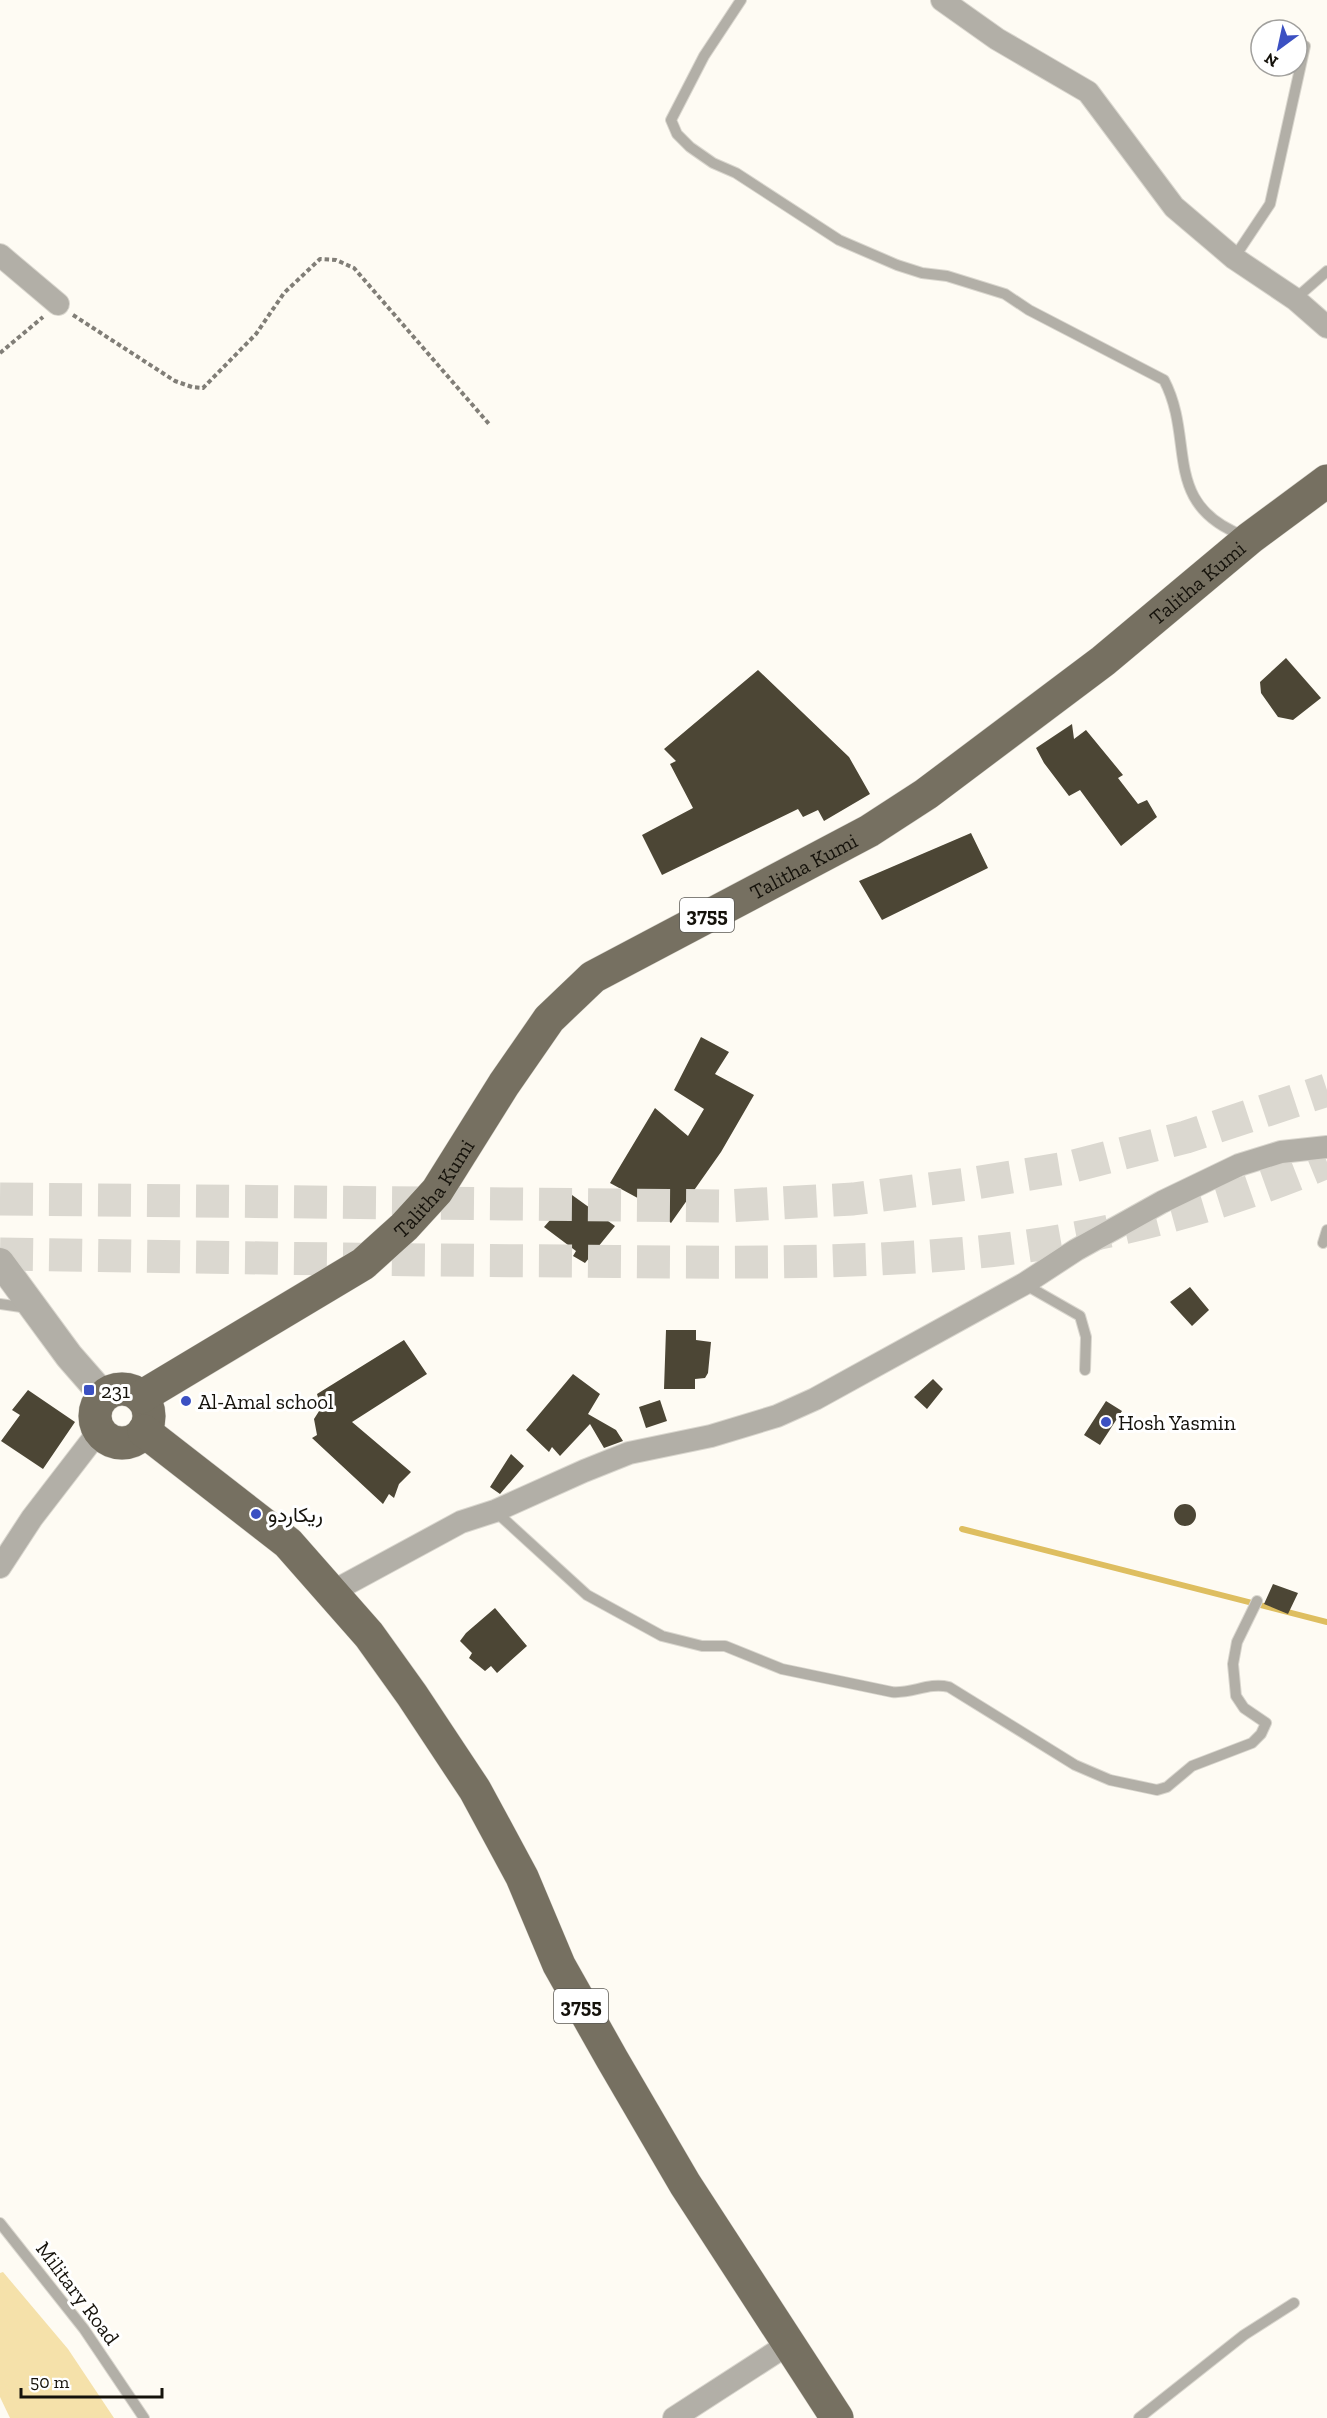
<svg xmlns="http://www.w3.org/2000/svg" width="1327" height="2418" viewBox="0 0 1327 2418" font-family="'Zilla Slab',Vazirmatn,serif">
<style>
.green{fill:#f5e1aa}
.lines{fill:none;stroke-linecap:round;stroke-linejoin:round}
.stream{stroke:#debe60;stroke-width:6}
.building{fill:#4c4635}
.trunk-tunnel{stroke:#dbd8d0;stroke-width:33;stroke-dasharray:33 16;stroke-linecap:butt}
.service-casing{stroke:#d9d6ce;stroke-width:12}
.minor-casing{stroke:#d9d6ce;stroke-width:24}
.tertiary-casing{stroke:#d9d6ce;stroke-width:30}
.primary-casing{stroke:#d9d6ce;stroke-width:34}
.path{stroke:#817e77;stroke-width:4;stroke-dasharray:4.5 3;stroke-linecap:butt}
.service{stroke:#b2afa7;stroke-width:10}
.minor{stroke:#b2afa7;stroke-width:22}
.tertiary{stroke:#b2afa7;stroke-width:28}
.primary{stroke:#767061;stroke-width:33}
.poi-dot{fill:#3b50c2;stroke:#fff;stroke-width:2}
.labels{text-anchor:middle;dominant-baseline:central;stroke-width:6;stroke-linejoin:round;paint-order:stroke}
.shield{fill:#fff;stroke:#5b5954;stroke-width:1.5}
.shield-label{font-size:20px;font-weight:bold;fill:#15120b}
.street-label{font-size:21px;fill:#15120b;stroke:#fff}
.poi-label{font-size:21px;fill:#15120b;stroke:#fff;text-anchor:start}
</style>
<rect width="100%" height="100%" fill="#fefbf3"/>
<path class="green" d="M 3,2272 L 68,2349 L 114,2418 L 10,2418 L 0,2397 L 0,2273 Z"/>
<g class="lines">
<path class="stream" d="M 962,1529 L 1327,1622"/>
</g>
<path class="building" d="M 1286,658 L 1321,698 L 1293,720 L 1278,717 L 1261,693 L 1260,682 Z
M 758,670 L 849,757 L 870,794 L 824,821 L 818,810 L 803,817 L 798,809 L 662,875 L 642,835 L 693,808 L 670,764 L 676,761 L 664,749 Z
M 1072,724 L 1074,739 L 1086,730 L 1123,775 L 1118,778 L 1138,804 L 1147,800 L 1157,817 L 1121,846 L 1080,790 L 1069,796 L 1044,763 L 1036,748 Z
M 971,833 L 988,868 L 882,920 L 859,881 Z
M 701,1037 L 729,1052 L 715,1074 L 754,1095 L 721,1152 L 671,1223 L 645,1202 L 610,1183 L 655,1108 L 688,1136 L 704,1109 L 674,1090 Z
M 572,1195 L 615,1226 L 585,1263 L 573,1256 L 576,1251 L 544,1227 Z
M 1190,1287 L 1209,1310 L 1192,1326 L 1170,1302 Z
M 666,1330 L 696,1330 L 696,1340 L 711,1342 L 708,1373 L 705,1378 L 695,1379 L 695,1389 L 664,1389 Z
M 404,1340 L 427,1374 L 352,1422 L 411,1472 L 399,1484 L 394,1498 L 389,1494 L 383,1504 L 312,1438 L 317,1435 L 314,1419 L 321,1408 L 317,1394 Z
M 573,1374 L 600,1394 L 588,1414 L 616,1430 L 623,1441 L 604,1448 L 590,1424 L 560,1456 L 552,1447 L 549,1452 L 526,1430 Z
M 933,1379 L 943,1389 L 927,1409 L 914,1397 Z
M 28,1390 L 75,1422 L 43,1469 L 1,1441 L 20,1415 L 12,1410 Z
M 660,1400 L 667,1421 L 646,1428 L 639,1407 Z
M 1106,1401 L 1122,1411 L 1100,1445 L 1084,1435 Z
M 511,1454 L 524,1466 L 500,1494 L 490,1487 Z
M1174 1515a11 11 0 1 1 22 0a11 11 0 1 1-22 0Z
M 1273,1584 L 1298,1593 L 1288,1614 L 1264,1604 Z
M 495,1608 L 527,1646 L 497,1673 L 491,1666 L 485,1671 L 469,1658 L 472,1653 L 460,1641 L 466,1633 Z"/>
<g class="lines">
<path class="trunk-tunnel" d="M 0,1199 L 725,1206 L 853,1199 L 975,1183 L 1066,1168 L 1186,1137 L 1327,1090
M 0,1254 C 189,1257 377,1260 566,1261 C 696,1262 826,1265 956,1254 C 1083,1244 1210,1211 1327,1162"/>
<g class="service-casing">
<path id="service" d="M 741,0 L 704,56 L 671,120 L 677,134 L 690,147 L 713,163 L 736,173 L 839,240 L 897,265 L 922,273 L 947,276 L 1005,294 L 1029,310 L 1164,380 C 1196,441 1160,504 1244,536
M 1234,258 L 1270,204 L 1305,46
M 1295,299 L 1327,271
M 1327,1230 L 1323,1243 L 1327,1239
M 1024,1284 L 1080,1316 L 1086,1337 L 1085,1370
M 0,1304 L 28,1308
M 495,1511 L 587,1595 L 662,1636 L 702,1646 L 725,1646 L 782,1669 L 892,1692 C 912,1694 928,1682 949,1687 L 1075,1765 L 1110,1780 L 1157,1790 L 1167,1787 L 1192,1766 L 1252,1743 L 1261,1734 L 1266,1723 L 1244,1708 L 1236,1696 L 1233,1664 L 1237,1642 L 1257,1601
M 0,2223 L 84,2329 L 144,2418
M 1139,2418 L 1244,2335 L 1294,2303"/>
</g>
<g class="minor-casing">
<path id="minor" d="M 942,0 L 997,39 L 1088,92 L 1174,207 L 1234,258 L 1295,299 L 1327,327
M 0,255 L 58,304
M 0,1567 L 32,1518 L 99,1431
M 330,1593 L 461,1522 L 495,1511 L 584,1471 L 629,1453 L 711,1436 L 777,1416 L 815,1399 L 1024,1284 L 1076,1250 L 1162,1202 L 1239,1165 L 1281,1152 L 1327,1147
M 674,2418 L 790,2343"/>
</g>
<g class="tertiary-casing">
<path id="tertiary" d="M 0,1262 L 69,1356 L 104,1396"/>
</g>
<g class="primary-casing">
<g id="primary">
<circle cx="122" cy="1416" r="27"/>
<path id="s1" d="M 141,1397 L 363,1264 L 404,1227 L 437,1191 L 504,1084 L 549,1019 L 593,977 L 869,831 L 926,794 L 1103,661 L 1250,538 L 1327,481"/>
<path d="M 144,1431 L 288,1543 L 369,1635 L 412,1695 L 475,1790 L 522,1877 L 559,1965 L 612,2059 L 685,2184 L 837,2418"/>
</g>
</g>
<path class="path" d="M 73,315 L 175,381 L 192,387 L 203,388 L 256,334 L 284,293 L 320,259 L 336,260 L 354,268 L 489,424
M 0,353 L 43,317"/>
<use href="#service" class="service"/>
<use href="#minor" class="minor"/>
<use href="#tertiary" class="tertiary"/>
<use href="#primary" class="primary"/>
</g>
<g class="poi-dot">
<rect x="83" y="1384" width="12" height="12" rx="3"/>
<circle cx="186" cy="1401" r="6"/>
<circle cx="1106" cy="1422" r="6"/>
<circle cx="256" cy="1514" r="6"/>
</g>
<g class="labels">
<g class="shield">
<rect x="680" y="898" width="54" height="34" rx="4.5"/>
<rect x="554" y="1989" width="54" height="34" rx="4.5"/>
</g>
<g class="shield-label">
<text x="707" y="915">3755</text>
<text x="581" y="2006">3755</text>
</g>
<g class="street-label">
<text stroke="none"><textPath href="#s1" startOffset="1353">Talitha Kumi</textPath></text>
<text stroke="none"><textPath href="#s1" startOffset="867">Talitha Kumi</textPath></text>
<text stroke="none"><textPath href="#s1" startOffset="363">Talitha Kumi</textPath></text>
<text transform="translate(78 2293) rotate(53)">Military Road</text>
</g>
<g class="poi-label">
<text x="101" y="1390">231</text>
<text x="198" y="1401">Al-Amal school</text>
<text x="1118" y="1422">Hosh Yasmin</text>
<text x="268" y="1514">ريكاردو</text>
</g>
</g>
<g transform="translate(1279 48) rotate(213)"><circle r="28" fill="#ffffff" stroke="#a1a09d" stroke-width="1.5"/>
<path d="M0-4.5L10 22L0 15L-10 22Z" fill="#3b50c2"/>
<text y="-9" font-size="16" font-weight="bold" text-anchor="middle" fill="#15120b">N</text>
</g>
<path d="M21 2388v9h141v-9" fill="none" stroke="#15120b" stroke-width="3"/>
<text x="30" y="2388" font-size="18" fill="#15120b" stroke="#ffffff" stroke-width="4.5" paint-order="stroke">50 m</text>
</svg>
